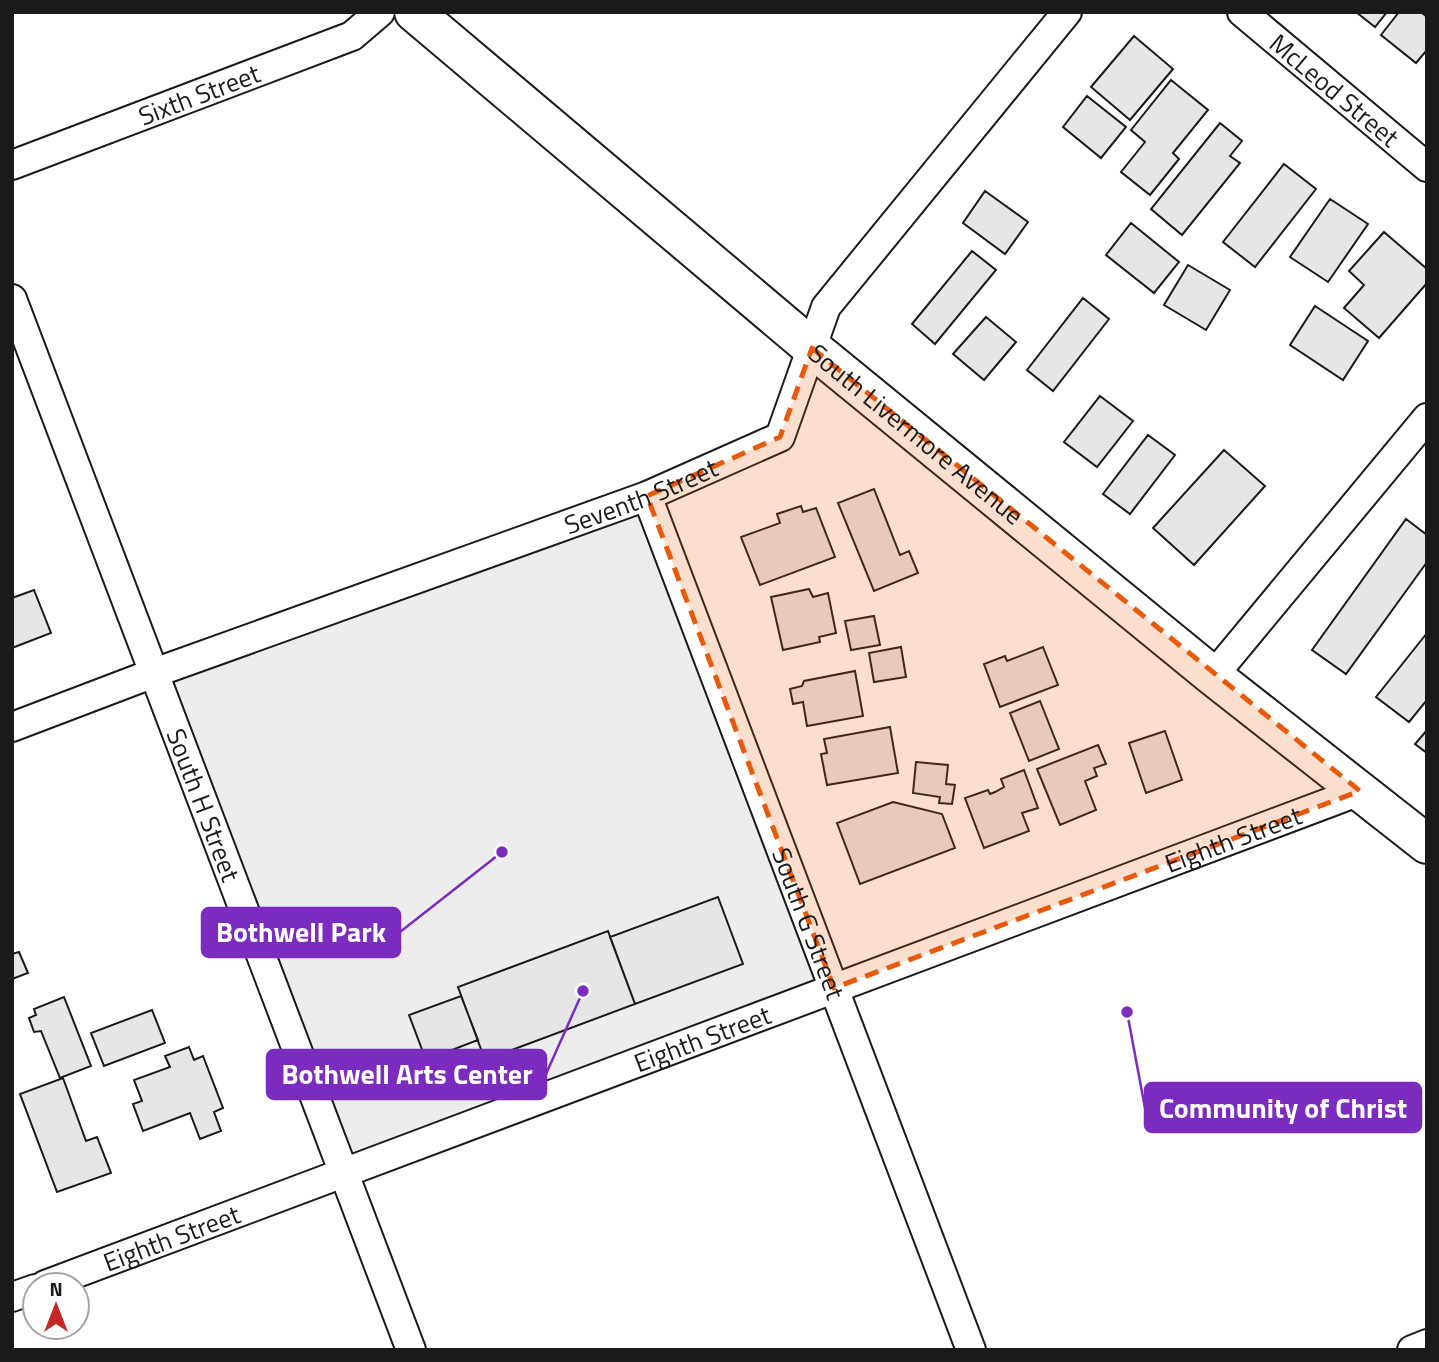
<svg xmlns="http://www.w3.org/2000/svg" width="1439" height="1362" viewBox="0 0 1439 1362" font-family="'Titillium Web',sans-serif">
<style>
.green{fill:#ededed;stroke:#6a6a6a;stroke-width:2}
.building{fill:#e6e6e6;stroke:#1a1a1a;stroke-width:2}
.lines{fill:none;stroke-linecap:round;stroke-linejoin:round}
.minor-casing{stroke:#1a1a1a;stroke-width:32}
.secondary-casing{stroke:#1a1a1a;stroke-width:42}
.minor{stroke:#fff;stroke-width:28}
.secondary{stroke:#fff;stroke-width:38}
.marked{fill:#e8590c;fill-opacity:0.2;stroke:#e8590c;stroke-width:5;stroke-dasharray:14 9;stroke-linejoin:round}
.labels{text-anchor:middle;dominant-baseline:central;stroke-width:5;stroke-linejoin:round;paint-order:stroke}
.street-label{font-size:26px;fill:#1a1a1a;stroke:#fff}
.leader{fill:none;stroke:#7b2cbf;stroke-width:2.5}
.callout-dot{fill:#7b2cbf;stroke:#fff;stroke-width:2.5}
.callout{fill:#7b2cbf;stroke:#7b2cbf;stroke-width:2.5}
.callout-label{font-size:28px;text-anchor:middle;font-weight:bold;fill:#fff}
</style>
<rect width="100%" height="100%" fill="#fff"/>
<path class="green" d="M 647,496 L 834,988 L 343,1173 L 154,673 Z"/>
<path class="building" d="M 1356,12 L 1387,12 L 1375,27 Z
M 1399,12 L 1421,12 L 1427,17 L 1427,50 L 1416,63 L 1381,35 Z
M 1134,36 L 1173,69 L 1130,120 L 1091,87 Z
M 1171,80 L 1208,110 L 1173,153 L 1179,159 L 1150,195 L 1121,172 L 1145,142 L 1131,130 Z
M 1087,96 L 1126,127 L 1101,158 L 1063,127 Z
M 1220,123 L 1242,141 L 1230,156 L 1240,163 L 1182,235 L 1151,209 Z
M 1284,164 L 1316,189 L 1255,267 L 1223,242 Z
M 985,191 L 1028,222 L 1005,254 L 963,223 Z
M 1330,199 L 1368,224 L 1328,282 L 1290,257 Z
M 1131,223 L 1179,262 L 1154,293 L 1106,255 Z
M 1384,232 L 1427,269 L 1427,283 L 1379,338 L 1344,308 L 1364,285 L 1349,271 Z
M 972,251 L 996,270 L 935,344 L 912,324 Z
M 1188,265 L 1230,290 L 1206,330 L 1164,305 Z
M 1083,298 L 1109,319 L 1053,391 L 1027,370 Z
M 1315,306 L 1368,341 L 1343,380 L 1290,345 Z
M 986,317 L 1016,342 L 984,380 L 953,354 Z
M 1100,396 L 1133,421 L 1097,467 L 1064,442 Z
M 1148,435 L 1175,455 L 1130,514 L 1103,494 Z
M 1224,450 L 1265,486 L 1194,565 L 1153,528 Z
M 874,489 L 900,555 L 909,551 L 918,573 L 874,591 L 838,503 Z
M 801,506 L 803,512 L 816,508 L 835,557 L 760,585 L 741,537 L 780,523 L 777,514 Z
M 1406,519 L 1427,535 L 1427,562 L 1346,674 L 1312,650 Z
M 809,589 L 813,597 L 828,593 L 836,633 L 819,637 L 820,642 L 783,650 L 771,597 Z
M 34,590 L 51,633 L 12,648 L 12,598 Z
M 874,616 L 880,645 L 851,650 L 845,621 Z
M 1427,633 L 1427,700 L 1409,722 L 1376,697 Z
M 901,647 L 906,677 L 874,682 L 869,653 Z
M 1043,647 L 1058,685 L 1000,707 L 984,664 L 1005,656 L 1007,661 Z
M 855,671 L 863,716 L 807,726 L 803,702 L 793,704 L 790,689 L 802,686 L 804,681 Z
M 1040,701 L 1059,749 L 1029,761 L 1010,713 Z
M 890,727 L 898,773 L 827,785 L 821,754 L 827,753 L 824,739 Z
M 1427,730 L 1427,753 L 1415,744 Z
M 1165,731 L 1182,780 L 1146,793 L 1129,743 Z
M 1098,745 L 1106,764 L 1094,768 L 1097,776 L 1085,781 L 1096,810 L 1060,825 L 1037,769 Z
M 916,762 L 948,765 L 946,784 L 955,785 L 952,804 L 939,803 L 940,797 L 913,793 Z
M 1024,770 L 1038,808 L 1022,813 L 1029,831 L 984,848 L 965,798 L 988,790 L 990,794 L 995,792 L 1004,787 L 1001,779 Z
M 893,802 L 942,814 L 955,848 L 860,884 L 837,823 Z
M 718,897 L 743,964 L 635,1004 L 610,937 Z
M 608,931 L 635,1004 L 485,1060 L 458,987 Z
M 19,952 L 28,973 L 12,979 L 12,954 Z
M 461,996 L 478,1040 L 426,1060 L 409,1015 Z
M 64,997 L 91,1066 L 60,1078 L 41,1031 L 34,1032 L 29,1018 L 36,1015 L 34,1009 Z
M 152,1010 L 165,1043 L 104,1066 L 91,1033 Z
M 189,1047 L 194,1060 L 203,1056 L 223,1108 L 214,1112 L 221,1131 L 200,1139 L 190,1113 L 143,1131 L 133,1104 L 142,1101 L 134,1080 L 170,1067 L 165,1056 Z
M 63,1078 L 86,1141 L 97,1137 L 111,1173 L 57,1192 L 20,1094 Z"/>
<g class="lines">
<g class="minor-casing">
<g id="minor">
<path id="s1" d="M 1242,12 L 1427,167"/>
<path id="s2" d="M 12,165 L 352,36 L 380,12"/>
<path id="s3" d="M 12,299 L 411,1350"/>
<path id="s4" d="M 647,496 L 971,1350"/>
<path d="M 1213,676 L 1427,418"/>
<path id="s5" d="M 12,727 L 154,673 L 647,496 L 780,437 L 826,307 L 1067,12"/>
<path id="s6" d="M 45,1285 L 1360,791"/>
<path d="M 12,1297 L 35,1289"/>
<path d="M 1412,1350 L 1427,1344"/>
</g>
</g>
<g class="secondary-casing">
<g id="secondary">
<path id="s7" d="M 414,12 L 812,348 L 1213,676 L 1427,844"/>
</g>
</g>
<use href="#minor" class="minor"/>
<use href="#secondary" class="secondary"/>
</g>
<path class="marked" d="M 812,348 L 1360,791 L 834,988 L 647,496 L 780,437 Z"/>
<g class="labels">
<g class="street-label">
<text stroke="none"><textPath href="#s1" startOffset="121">McLeod Street</textPath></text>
<text stroke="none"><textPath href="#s2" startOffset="200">Sixth Street</textPath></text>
<text stroke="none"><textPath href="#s7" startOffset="656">South Livermore Avenue</textPath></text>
<text stroke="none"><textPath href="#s5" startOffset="670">Seventh Street</textPath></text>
<text stroke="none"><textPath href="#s3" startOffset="541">South H Street</textPath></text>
<text stroke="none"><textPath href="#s6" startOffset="1269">Eighth Street</textPath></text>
<text stroke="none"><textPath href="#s4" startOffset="457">South G Street</textPath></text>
<text stroke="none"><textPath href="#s6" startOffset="702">Eighth Street</textPath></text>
<text stroke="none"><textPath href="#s6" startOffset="135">Eighth Street</textPath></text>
</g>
</g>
<path class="leader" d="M502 852L400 932M583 991L546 1074M1127 1012L1145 1108"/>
<g class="callout-dot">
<circle cx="502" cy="852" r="7"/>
<circle cx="583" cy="991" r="7"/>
<circle cx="1127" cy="1012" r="7"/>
</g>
<g class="callout">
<rect x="202" y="908" width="198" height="49" rx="7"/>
<rect x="267" y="1050" width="279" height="49" rx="7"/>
<rect x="1145" y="1083" width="276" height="49" rx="7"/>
</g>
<g class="callout-label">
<text x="301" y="942">Bothwell Park</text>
<text x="407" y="1084">Bothwell Arts Center</text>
<text x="1283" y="1118">Community of Christ</text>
</g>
<rect width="1439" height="1362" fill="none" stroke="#1a1a1a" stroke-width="28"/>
<g transform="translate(56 1306)"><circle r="33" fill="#ffffff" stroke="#a3a3a3" stroke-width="2"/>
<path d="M0-5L12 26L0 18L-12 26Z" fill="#c62828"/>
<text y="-10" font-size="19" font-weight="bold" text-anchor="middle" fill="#1a1a1a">N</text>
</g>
</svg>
